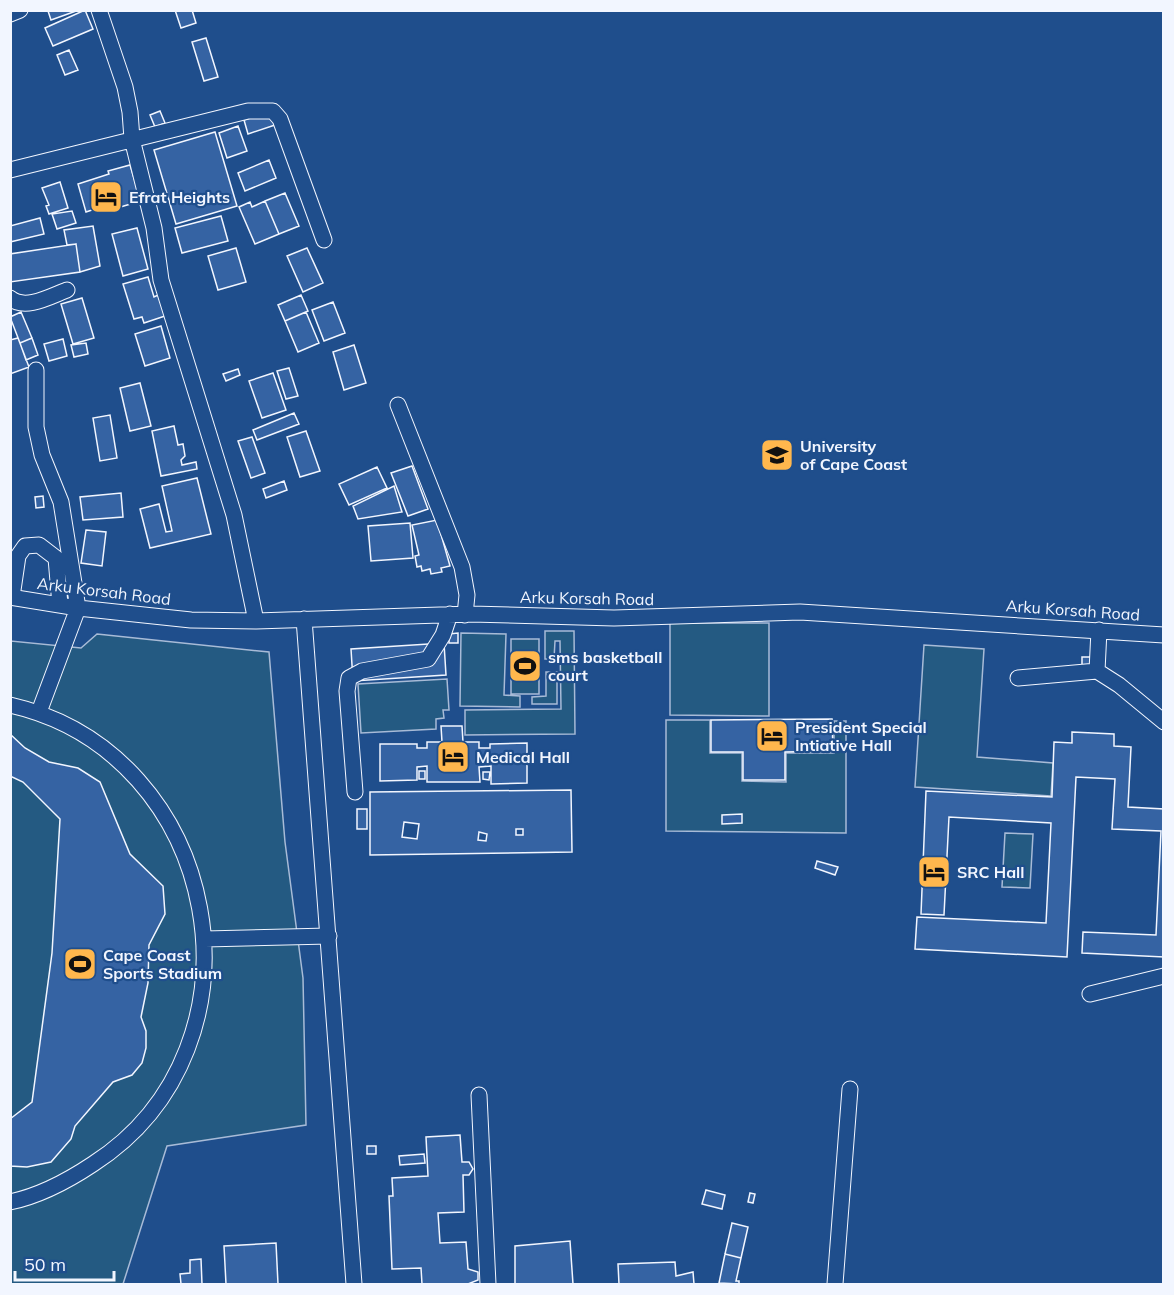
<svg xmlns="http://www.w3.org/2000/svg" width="1174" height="1295" viewBox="0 0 1174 1295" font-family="Mulish,sans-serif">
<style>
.green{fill:#245a82;stroke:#a8bbd7;stroke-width:1.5}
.building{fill:#3563a3;stroke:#f2f6ff;stroke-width:1.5;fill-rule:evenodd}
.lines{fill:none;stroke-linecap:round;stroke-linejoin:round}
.minor-casing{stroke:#f2f6ff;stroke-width:17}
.minor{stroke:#1f4e8c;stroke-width:15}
.labels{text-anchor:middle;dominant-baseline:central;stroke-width:4.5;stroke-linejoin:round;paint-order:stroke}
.poi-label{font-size:16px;font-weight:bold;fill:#f2f6ff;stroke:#1f4e8c;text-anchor:start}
.street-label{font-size:16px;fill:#f2f6ff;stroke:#1f4e8c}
</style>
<rect width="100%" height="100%" fill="#1f4e8c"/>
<path class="green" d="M 670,623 L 769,623 L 769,716 L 670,715 Z
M 545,631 L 574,631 L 575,734 L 465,735 L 465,710 L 561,709 L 560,641 L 555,641 L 554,659 L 545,659 Z
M 461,633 L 506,634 L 504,695 L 520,696 L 520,707 L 460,706 Z
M 97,634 L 269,652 L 285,842 L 303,978 L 306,1125 L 167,1146 L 123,1284 L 11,1284 L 11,641 L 81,648 Z
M 511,639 L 539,639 L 539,694 L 511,694 Z
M 924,645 L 984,649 L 977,757 L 1053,763 L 1051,796 L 915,787 Z
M 546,672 L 557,672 L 557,704 L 532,704 L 532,697 L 546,696 Z
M 447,679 L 449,710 L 443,710 L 444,718 L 436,719 L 436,729 L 361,733 L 358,684 Z
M 666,720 L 710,720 L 710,753 L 742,753 L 742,781 L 786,782 L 786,753 L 834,753 L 834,721 L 846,721 L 846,833 L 666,831 Z
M 1005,833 L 1033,834 L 1030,888 L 1002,887 Z"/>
<path class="building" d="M 50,10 L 79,10 L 51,20 L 48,11 Z
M 85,10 L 93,29 L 53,46 L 45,28 Z
M 175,10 L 192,10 L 196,23 L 181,28 Z
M 206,38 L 218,77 L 204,81 L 192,42 Z
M 69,50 L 78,70 L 65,75 L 57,55 Z
M 160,111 L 165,123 L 155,127 L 150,115 Z
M 271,112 L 275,125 L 248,134 L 244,120 Z
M 238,126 L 247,151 L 227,158 L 219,133 Z
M 215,132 L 237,206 L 176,224 L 154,150 Z
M 269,160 L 276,178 L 245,191 L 238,173 Z
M 130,165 L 141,201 L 103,212 L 101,207 L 86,212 L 78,184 L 109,174 L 108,171 Z
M 60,182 L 68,208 L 49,214 L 46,206 L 49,205 L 42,188 Z
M 285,193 L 299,226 L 279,234 L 265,201 Z
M 265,201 L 279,234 L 255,244 L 239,207 L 250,202 L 252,207 Z
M 72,211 L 76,223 L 57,229 L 52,214 Z
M 221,216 L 228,241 L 182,253 L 175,228 Z
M 40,218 L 44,234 L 10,242 L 10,226 Z
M 93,226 L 100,266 L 80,272 L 76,244 L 67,245 L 64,230 Z
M 137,228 L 148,269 L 123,276 L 112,234 Z
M 76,244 L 80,272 L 10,282 L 10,254 Z
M 236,248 L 246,282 L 218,290 L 208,256 Z
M 307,248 L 323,283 L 303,292 L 287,256 Z
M 148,277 L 154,297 L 158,295 L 165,316 L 144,323 L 142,317 L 134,319 L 123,284 Z
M 301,295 L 308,311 L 285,321 L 278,305 Z
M 82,298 L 94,338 L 73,344 L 61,304 Z
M 333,302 L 345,333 L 324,341 L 312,310 Z
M 21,312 L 32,338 L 20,343 L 10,317 Z
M 306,312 L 319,343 L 298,352 L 285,321 Z
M 161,326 L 170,358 L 145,366 L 135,334 Z
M 18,338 L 29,367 L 10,374 L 10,340 Z
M 32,338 L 38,355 L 26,360 L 20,343 Z
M 63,339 L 67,356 L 49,361 L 44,344 Z
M 86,343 L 88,354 L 74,357 L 71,345 Z
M 354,345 L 366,383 L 344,390 L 333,352 Z
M 289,368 L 298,396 L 286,399 L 277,371 Z
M 238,369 L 240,375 L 226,381 L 223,374 Z
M 273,373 L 286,410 L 262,418 L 249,381 Z
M 140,383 L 151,426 L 130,431 L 120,388 Z
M 294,413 L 299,424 L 257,440 L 253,430 Z
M 110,415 L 117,458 L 100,461 L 93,418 Z
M 174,426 L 178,445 L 183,444 L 185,456 L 181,460 L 182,465 L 196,462 L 197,469 L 161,476 L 152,431 Z
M 306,431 L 320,471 L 300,477 L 287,437 Z
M 252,437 L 265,473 L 251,478 L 238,441 Z
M 412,466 L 428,509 L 408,516 L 391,473 Z
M 377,467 L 387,488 L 349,505 L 339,484 Z
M 197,478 L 211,534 L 150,548 L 140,509 L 159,504 L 166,532 L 172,531 L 162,486 Z
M 284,481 L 287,490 L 266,498 L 263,489 Z
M 394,486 L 402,512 L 358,519 L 353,506 Z
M 121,493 L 123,517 L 83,520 L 80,497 Z
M 43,496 L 44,507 L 36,508 L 35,497 Z
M 437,520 L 450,566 L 441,568 L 442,572 L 431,574 L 430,569 L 422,571 L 421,566 L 417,567 L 415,556 L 419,555 L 412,525 Z
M 410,523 L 413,558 L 371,561 L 368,526 Z
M 86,530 L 106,532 L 102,566 L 81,563 Z
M 458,633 L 458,643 L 449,643 L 449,634 Z
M 444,643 L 446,675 L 353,681 L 351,649 Z
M 1082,657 L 1092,657 L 1091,667 L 1082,667 Z
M 832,719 L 833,751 L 785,752 L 785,780 L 743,780 L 743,752 L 711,752 L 711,720 Z
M 441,726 L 462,726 L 463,742 L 479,742 L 479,748 L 490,748 L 490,744 L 527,743 L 527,783 L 491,784 L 491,766 L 479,767 L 480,782 L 427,782 L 427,766 L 417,767 L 417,780 L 380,781 L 380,744 L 417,744 L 417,748 L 427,748 L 427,742 L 442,742 Z
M 1072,732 L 1114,734 L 1114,746 L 1131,747 L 1128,807 L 1164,809 L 1164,957 L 1082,953 L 1083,932 L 1156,935 L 1161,831 L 1112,829 L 1115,779 L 1076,777 L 1067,957 L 915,949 L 917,917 L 1046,923 L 1051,823 L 949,817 L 944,915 L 921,914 L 926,791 L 1052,797 L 1054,742 L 1072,743 Z
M 10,734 L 25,748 L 49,762 L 78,768 L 100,782 L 130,854 L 163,886 L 165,914 L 149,945 L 148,983 L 141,1017 L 146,1031 L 146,1048 L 142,1063 L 132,1075 L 113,1082 L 75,1126 L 71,1139 L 51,1162 L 27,1167 L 10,1166 L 10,1119 L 32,1102 L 52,953 L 60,819 L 23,782 L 10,776 Z
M 419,771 L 425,771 L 425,779 L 419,779 Z
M 483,772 L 490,772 L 489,780 L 483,779 Z
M 571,790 L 572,852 L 370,855 L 370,792 ZM 404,822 L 419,824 L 417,839 L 402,837 ZM 516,829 L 523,829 L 523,835 L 516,835 ZM 479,832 L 487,834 L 486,841 L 478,840 Z
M 357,809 L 367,809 L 367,829 L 357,829 Z
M 742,814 L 742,823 L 722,824 L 722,815 Z
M 817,861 L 838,867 L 835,875 L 815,868 Z
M 460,1135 L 462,1162 L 469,1162 L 473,1169 L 469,1175 L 463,1175 L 464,1212 L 438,1213 L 440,1243 L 466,1242 L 468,1269 L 478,1272 L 478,1280 L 468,1284 L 422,1284 L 421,1268 L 392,1269 L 389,1196 L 393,1196 L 392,1178 L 428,1176 L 426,1137 Z
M 367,1146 L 376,1146 L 376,1154 L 367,1154 Z
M 424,1154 L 425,1163 L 400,1165 L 399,1156 Z
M 706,1190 L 725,1195 L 722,1209 L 702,1204 Z
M 750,1193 L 755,1194 L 753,1203 L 748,1202 Z
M 732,1223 L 748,1227 L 741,1258 L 725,1254 Z
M 570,1241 L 573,1284 L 515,1284 L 515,1246 Z
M 276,1243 L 278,1284 L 226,1284 L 224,1246 Z
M 725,1254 L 741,1258 L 736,1281 L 739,1281 L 739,1284 L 719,1283 Z
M 201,1259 L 202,1284 L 181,1284 L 180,1274 L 190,1273 L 190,1260 Z
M 675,1262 L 676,1276 L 693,1272 L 694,1284 L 619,1284 L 618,1264 Z"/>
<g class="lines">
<g class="minor-casing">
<path id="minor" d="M 99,10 L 125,87 L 130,112 L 132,139 L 154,228 L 161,280 L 234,515 L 256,621
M 10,14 L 20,10
M 10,170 L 248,111 L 273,111 L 280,119 L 324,240
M 10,298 C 25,311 51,296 67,290
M 36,370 L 36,427 L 42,455 L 61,502 L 78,608 L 39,712
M 398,405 L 462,567 L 467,595 L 465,615
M 10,597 L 78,608 L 191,620 L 256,621 L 471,614 L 614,618 L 800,612 L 1164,635
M 12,597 L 18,556 L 25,546 L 39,545 L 56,558 L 60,605
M 304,619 L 354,1284
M 1099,630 L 1097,671 L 1119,685 L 1164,722
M 1018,678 L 1097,671
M 10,705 C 222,753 276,1046 93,1164 C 69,1180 39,1196 10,1202
M 355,792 L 347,691 L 349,678 L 362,671 L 428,659 L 443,635 L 450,614
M 205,939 L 329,936
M 1090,994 L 1164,976
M 479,1095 L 488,1284
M 835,1284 L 850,1089"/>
</g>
<use href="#minor" class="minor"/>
</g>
<defs>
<g id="hotel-square" transform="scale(1.725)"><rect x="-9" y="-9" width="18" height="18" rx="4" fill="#ffb74d" stroke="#1f4e8c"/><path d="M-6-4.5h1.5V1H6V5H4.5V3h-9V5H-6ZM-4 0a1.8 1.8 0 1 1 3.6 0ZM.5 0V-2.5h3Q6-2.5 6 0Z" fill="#111"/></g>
<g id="university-square" transform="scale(1.725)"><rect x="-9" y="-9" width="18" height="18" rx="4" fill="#ffb74d" stroke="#1f4e8c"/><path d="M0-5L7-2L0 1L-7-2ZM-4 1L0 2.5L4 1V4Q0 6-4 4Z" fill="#111"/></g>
<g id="stadium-square" transform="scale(1.725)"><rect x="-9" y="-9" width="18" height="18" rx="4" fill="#ffb74d" stroke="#1f4e8c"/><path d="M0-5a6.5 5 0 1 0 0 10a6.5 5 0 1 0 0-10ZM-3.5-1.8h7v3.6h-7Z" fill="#111"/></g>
</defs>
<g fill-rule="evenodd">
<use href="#hotel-square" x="106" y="197"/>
<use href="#university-square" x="777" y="455"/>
<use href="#stadium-square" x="525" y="666"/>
<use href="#hotel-square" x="772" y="736"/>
<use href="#hotel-square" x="453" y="757"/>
<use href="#hotel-square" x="934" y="872"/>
<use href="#stadium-square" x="80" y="964"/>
</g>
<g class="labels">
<g class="poi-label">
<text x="129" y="197">Efrat Heights</text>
<text x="800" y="446">University<tspan x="800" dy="18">of Cape Coast</tspan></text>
<text x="548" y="657">sms basketball<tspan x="548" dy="18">court</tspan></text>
<text x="795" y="727">President Special<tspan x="795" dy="18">Intiative Hall</tspan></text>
<text x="476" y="757">Medical Hall</text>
<text x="957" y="872">SRC Hall</text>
<text x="103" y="955">Cape Coast<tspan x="103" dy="18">Sports Stadium</tspan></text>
</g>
<g class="street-label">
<text transform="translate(104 591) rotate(7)">Arku Korsah Road</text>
<text transform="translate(587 598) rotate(1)">Arku Korsah Road</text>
<text transform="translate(1073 610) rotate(4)">Arku Korsah Road</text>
</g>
</g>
<rect width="1174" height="1295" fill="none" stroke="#f2f6ff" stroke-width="24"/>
<path d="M15 1271v9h99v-9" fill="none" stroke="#f2f6ff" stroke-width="3"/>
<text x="24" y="1271" font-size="18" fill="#f2f6ff" stroke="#1f4e8c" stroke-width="4.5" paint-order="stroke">50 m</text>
</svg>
